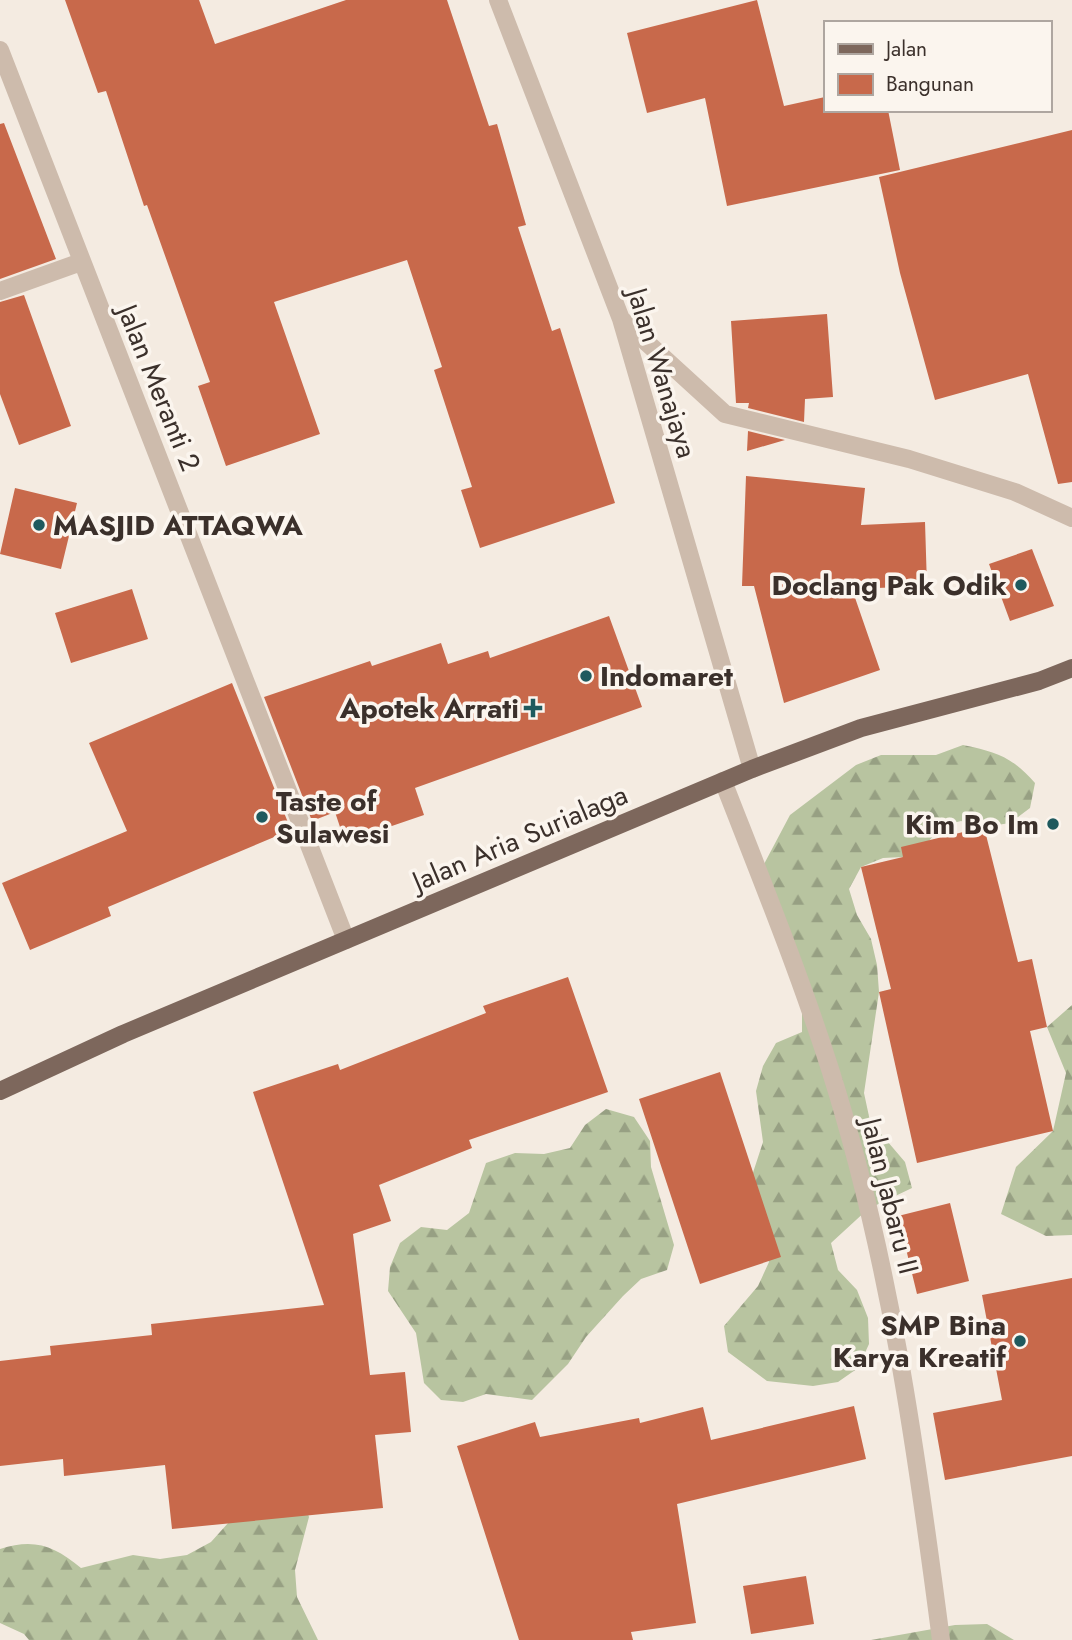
<svg xmlns="http://www.w3.org/2000/svg" width="1072" height="1640" viewBox="0 0 1072 1640" font-family="Jost,sans-serif">
<style>
.forest{fill:url(#forest-firs)}
.building{fill:#c8694b}
.lines{fill:none;stroke-linecap:round;stroke-linejoin:round}
.minor{stroke:#cdbbac;stroke-width:18}
.primary{stroke:#7d675c;stroke-width:18}
.poi-dot{fill:#1f5a5e;stroke:#fbf5ee;stroke-width:2.5}
.labels{text-anchor:middle;dominant-baseline:central;stroke-width:7;stroke-linejoin:round;paint-order:stroke}
.street-label{font-size:28px;fill:#3b302b;stroke:#fbf5ee}
.poi-label{font-size:28px;font-weight:bold;fill:#3b302b;stroke:#fbf5ee;text-anchor:end}
</style>
<defs>
<pattern id="forest-firs" width="22" height="20" patternUnits="userSpaceOnUse" patternTransform="scale(1.75)"><rect width="22" height="20" fill="#b8c4a0"/><path d="M5 1l3.5 6h-7zM16 11l3.5 6h-7z" fill="#97a083"/></pattern>
</defs>
<rect width="100%" height="100%" fill="#f4ebe1"/>
<path class="forest" d="M 963,745 C 997,752 1012,757 1035,783 L 1030,808 L 1010,823 L 984,827 L 961,821 L 941,826 L 925,846 L 903,857 L 883,858 L 861,867 L 849,889 L 857,915 L 871,939 L 877,965 L 879,992 L 864,1093 L 870,1121 L 905,1162 L 912,1188 L 868,1209 L 831,1243 L 838,1270 L 857,1290 L 868,1318 L 869,1344 L 858,1368 L 838,1382 L 813,1386 L 767,1381 L 728,1352 L 724,1326 L 758,1286 L 769,1262 L 747,1191 L 763,1142 L 756,1091 L 763,1066 L 776,1043 L 802,1032 L 802,1008 L 763,866 L 790,815 L 856,765 L 881,755 L 936,755 Z
M 1072,1005 L 1072,1235 L 1046,1236 L 1001,1214 L 1016,1167 L 1053,1131 L 1066,1073 L 1047,1027 Z
M 606,1109 L 634,1117 L 650,1141 L 651,1167 L 674,1245 L 667,1270 L 641,1279 L 623,1296 L 586,1337 L 568,1364 L 532,1400 L 486,1394 L 463,1402 L 441,1400 L 424,1383 L 416,1333 L 388,1291 L 390,1267 L 400,1243 L 421,1227 L 447,1230 L 469,1213 L 486,1163 L 515,1153 L 544,1154 L 570,1148 L 585,1125 Z
M 301,1490 L 309,1517 L 295,1570 L 297,1597 L 318,1640 L 29,1640 L 24,1634 L 0,1623 L 0,1549 C 35,1538 54,1546 81,1568 L 133,1555 L 160,1559 L 187,1555 L 211,1542 L 229,1522 Z
M 987,1624 L 1014,1640 L 871,1640 L 955,1625 Z"/>
<path class="building" d="M 65,0 L 199,0 L 215,44 L 346,0 L 447,0 L 489,126 L 497,124 L 526,225 L 518,227 L 552,331 L 560,328 L 615,503 L 480,548 L 461,490 L 472,487 L 434,370 L 442,367 L 407,260 L 274,302 L 320,434 L 226,466 L 198,386 L 210,382 L 147,205 L 144,206 L 106,91 L 98,93 Z
M 757,0 L 784,106 L 825,97 L 825,110 L 888,110 L 900,170 L 727,206 L 705,98 L 647,113 L 627,33 Z
M 4,123 L 56,259 L 0,279 L 0,124 Z
M 1072,130 L 1072,482 L 1058,484 L 1028,374 L 935,400 L 900,273 L 879,177 Z
M 24,295 L 71,426 L 19,445 L 0,394 L 0,302 Z
M 827,314 L 833,397 L 805,399 L 804,422 L 748,408 L 749,403 L 736,403 L 731,321 Z
M 748,431 L 785,440 L 747,451 Z
M 746,476 L 865,488 L 861,525 L 925,522 L 927,586 L 852,589 L 880,670 L 784,703 L 754,586 L 742,586 Z
M 15,488 L 77,503 L 61,569 L 0,554 Z
M 1032,549 L 1054,606 L 1010,621 L 989,564 Z
M 132,589 L 148,639 L 71,663 L 55,613 Z
M 609,616 L 642,707 L 415,788 L 424,815 L 345,842 L 335,812 L 312,821 L 264,697 L 370,661 L 372,666 L 441,643 L 448,664 L 488,651 L 490,658 Z
M 232,683 L 291,830 L 108,907 L 111,916 L 30,950 L 2,883 L 127,831 L 89,743 Z
M 984,827 L 1018,962 L 1032,959 L 1047,1027 L 1030,1031 L 1053,1131 L 917,1163 L 879,992 L 891,989 L 861,867 L 903,857 L 901,847 Z
M 568,977 L 608,1092 L 469,1140 L 472,1148 L 379,1185 L 391,1221 L 353,1234 L 370,1375 L 405,1372 L 411,1432 L 375,1435 L 383,1508 L 172,1529 L 165,1465 L 64,1476 L 63,1459 L 0,1466 L 0,1361 L 51,1355 L 50,1346 L 152,1335 L 151,1324 L 324,1305 L 253,1092 L 338,1064 L 340,1070 L 486,1013 L 483,1006 Z
M 720,1072 L 781,1257 L 700,1284 L 639,1099 Z
M 950,1203 L 969,1281 L 917,1294 L 898,1216 Z
M 1072,1278 L 1072,1456 L 945,1480 L 933,1413 L 1002,1400 L 982,1295 Z
M 854,1406 L 866,1459 L 677,1504 L 696,1623 L 631,1632 L 633,1640 L 519,1640 L 457,1446 L 535,1422 L 540,1437 L 639,1418 L 640,1423 L 703,1407 L 711,1440 Z
M 806,1576 L 814,1624 L 751,1634 L 743,1586 Z"/>
<g class="lines">
<path class="minor" d="M 498,0 L 621,319 L 752,769
M 0,50 L 346,940
M 0,291 L 81,262
M 621,319 L 725,414 L 909,459 L 1015,492 L 1072,518
M 723,781 C 760,876 799,972 830,1069 C 889,1255 916,1447 941,1640"/>
<path class="primary" d="M 0,1091 L 123,1034 L 752,769 L 861,728 L 1039,681 L 1072,668"/>
</g>
<g class="poi-dot">
<circle cx="39" cy="525" r="7"/>
<circle cx="1021" cy="585" r="7"/>
<circle cx="586" cy="676" r="7"/>
<path d="M529.5 697.5h7v7h7v7h-7v7h-7v-7h-7v-7h7z"/>
<circle cx="262" cy="817" r="7"/>
<circle cx="1053" cy="824" r="7"/>
<circle cx="1020" cy="1341" r="7"/>
</g>
<g class="labels">
<g class="street-label">
<text transform="translate(662 373) rotate(73)">Jalan Wanajaya</text>
<text transform="translate(159 388) rotate(68)">Jalan Meranti 2</text>
<text transform="translate(520 838) rotate(-23)">Jalan Aria Surialaga</text>
<text transform="translate(890 1196) rotate(76)">Jalan Jabaru II</text>
</g>
<g class="poi-label">
<text x="53" y="525" text-anchor="start">MASJID ATTAQWA</text>
<text x="1007" y="585">Doclang Pak Odik</text>
<text x="600" y="676" text-anchor="start">Indomaret</text>
<text x="519" y="708">Apotek Arrati</text>
<text x="276" y="801" text-anchor="start">Taste of<tspan x="276" dy="32">Sulawesi</tspan></text>
<text x="1039" y="824">Kim Bo Im</text>
<text x="1006" y="1325">SMP Bina<tspan x="1006" dy="32">Karya Kreatif</tspan></text>
</g>
</g>
<rect x="824" y="21" width="228" height="91" fill="#fbf5ee" stroke="#aea6a0" stroke-width="2"/>
<rect x="838" y="44" width="35" height="10" fill="#7d675c" stroke="#aea6a0" stroke-width="2"/>
<text x="886" y="56" font-size="21" fill="#3b302b">Jalan</text>
<rect x="838" y="74" width="35" height="21" fill="#c8694b" stroke="#aea6a0" stroke-width="2"/>
<text x="886" y="91" font-size="21" fill="#3b302b">Bangunan</text>
</svg>
